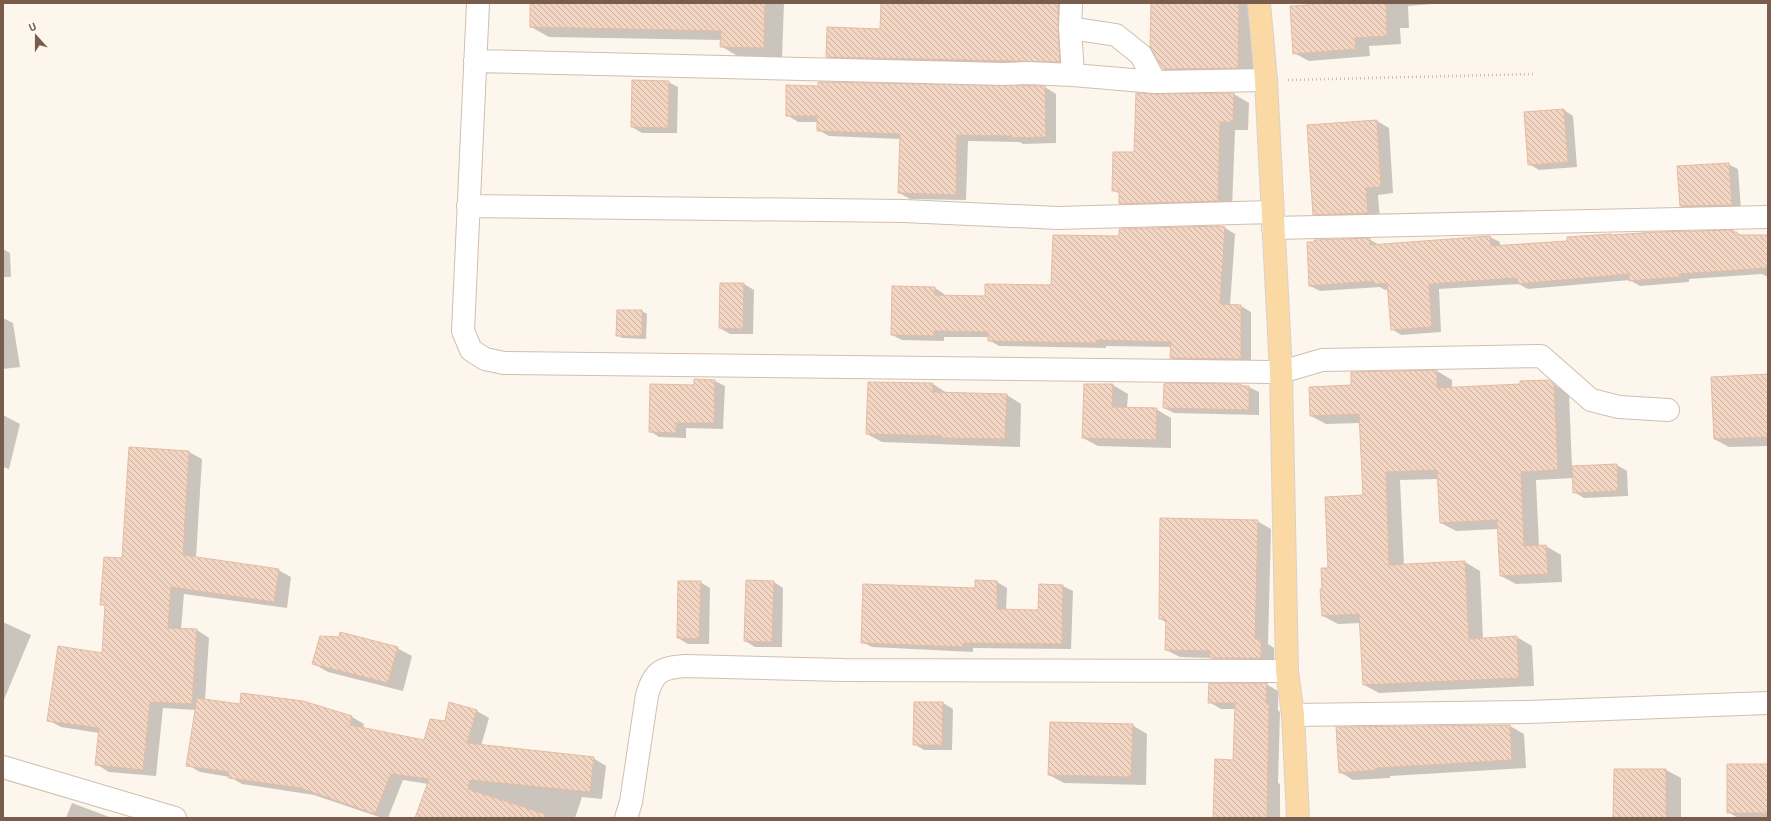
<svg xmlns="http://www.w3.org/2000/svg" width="1771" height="821" viewBox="0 0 1771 821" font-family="'Titillium Web',sans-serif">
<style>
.shadow{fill:#0003}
.building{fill:url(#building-back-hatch);stroke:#e6bba3}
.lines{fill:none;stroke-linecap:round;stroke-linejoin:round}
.minor-casing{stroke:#d1beb0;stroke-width:24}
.major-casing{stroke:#dad1cd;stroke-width:24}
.path{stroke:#d9b8a5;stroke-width:2.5;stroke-dasharray:1 3;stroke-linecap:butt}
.minor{stroke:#fff;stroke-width:22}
.major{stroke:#fbd9a5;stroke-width:22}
</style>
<defs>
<pattern id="building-back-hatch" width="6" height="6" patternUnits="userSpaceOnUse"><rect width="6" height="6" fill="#f3d5c3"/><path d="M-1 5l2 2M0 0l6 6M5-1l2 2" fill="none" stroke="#cab0a1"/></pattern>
</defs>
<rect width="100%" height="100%" fill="#fdf6ec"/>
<path class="shadow" d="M 531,3 L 784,3 L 782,58 L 739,57 L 721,46 L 721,40 L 549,37 L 531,27 Z
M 882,3 L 1082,3 L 1077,72 L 845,67 L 827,57 L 881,30 Z
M 1152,3 L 1258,3 L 1256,78 L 1183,80 L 1163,69 Z
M 1309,3 L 1445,3 L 1408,6 L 1409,28 L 1400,28 L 1401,44 L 1369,46 L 1370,56 L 1309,61 L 1294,53 Z
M 668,82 L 678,87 L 677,133 L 642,133 L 632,127 Z
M 819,87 L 1045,87 L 1056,94 L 1056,143 L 1023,144 L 1020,142 L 968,141 L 966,200 L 910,199 L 899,193 L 900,139 L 829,136 L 818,130 L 818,122 L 798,122 L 787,115 Z
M 1234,94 L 1249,103 L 1248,130 L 1235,130 L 1232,209 L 1135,212 L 1120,203 L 1120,194 L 1113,190 L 1135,153 Z
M 1564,110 L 1573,116 L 1577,167 L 1539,170 L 1529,164 Z
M 1377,121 L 1389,128 L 1393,193 L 1378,195 L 1380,220 L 1325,221 L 1313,214 Z
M 1728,164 L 1738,169 L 1741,210 L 1691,212 L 1681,206 Z
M 1225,228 L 1235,234 L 1230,306 L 1241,306 L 1251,312 L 1251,364 L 1181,363 L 1171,358 L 1172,347 L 1106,346 L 1106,348 L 999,346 L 989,340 L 989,337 L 944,337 L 944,341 L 902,340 L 892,335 L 935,288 L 944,294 L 944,296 L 986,297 L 1052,286 L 1120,237 L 1120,230 Z
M 1733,231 L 1743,236 L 1768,236 L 1768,277 L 1762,274 L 1689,279 L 1689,282 L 1640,286 L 1630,280 L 1528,289 L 1519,284 L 1439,289 L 1441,332 L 1401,335 L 1392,329 L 1388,289 L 1385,290 L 1380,287 L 1320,291 L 1310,286 L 1369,239 L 1379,245 L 1490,237 L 1500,242 L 1500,246 L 1568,242 L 1611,235 L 1613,236 L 1656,233 Z
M 3,249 L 10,253 L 11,277 L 3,277 Z
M 721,284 L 744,284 L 754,290 L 753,334 L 730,334 L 720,328 Z
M 618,311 L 642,311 L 647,314 L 646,339 L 622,338 L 617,335 Z
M 3,318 L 13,323 L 20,367 L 3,369 Z
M 1437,371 L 1452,380 L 1452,388 L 1521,385 L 1549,381 L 1569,394 L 1572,467 L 1617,465 L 1627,471 L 1628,496 L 1584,498 L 1574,492 L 1573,478 L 1536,480 L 1539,546 L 1546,546 L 1561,555 L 1562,582 L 1516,584 L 1501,576 L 1498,529 L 1456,531 L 1441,523 L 1439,479 L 1400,480 L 1404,565 L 1465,562 L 1480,571 L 1483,639 L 1517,637 L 1532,646 L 1534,686 L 1379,693 L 1364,685 L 1361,623 L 1338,624 L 1323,616 L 1323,590 L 1329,569 L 1364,496 L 1360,423 L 1326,424 L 1311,416 L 1352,386 Z
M 1768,375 L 1768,446 L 1729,447 L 1714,439 Z
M 715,381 L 725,386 L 723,429 L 686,428 L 686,438 L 659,437 L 650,431 L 695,386 Z
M 933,384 L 947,393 L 1007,395 L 1021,404 L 1020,447 L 882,442 L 867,434 Z
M 1113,385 L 1128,394 L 1127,408 L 1156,409 L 1171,418 L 1171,448 L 1098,446 L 1083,438 Z
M 1241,385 L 1249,387 L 1259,392 L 1259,415 L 1174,413 L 1164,408 Z
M 3,415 L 20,424 L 9,469 L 3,467 Z
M 130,448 L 189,452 L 202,459 L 196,558 L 278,570 L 291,577 L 287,608 L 184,594 L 181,629 L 197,630 L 209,638 L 205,700 L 240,705 L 303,702 L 352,717 L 364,724 L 363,729 L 425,741 L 446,722 L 450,703 L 477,711 L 489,718 L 481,746 L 593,758 L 606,766 L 602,799 L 582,797 L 575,818 L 416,818 L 428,784 L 403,780 L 388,818 L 382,818 L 314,795 L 242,784 L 230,777 L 200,772 L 188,765 L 196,710 L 163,708 L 156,776 L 109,772 L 96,764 L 99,733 L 61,727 L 48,720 L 103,654 L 106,607 L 101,604 L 123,559 Z
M 1257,521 L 1271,529 L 1268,644 L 1274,648 L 1274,666 L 1224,665 L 1211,658 L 1180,657 L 1166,650 L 1167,623 L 1160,619 Z
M 700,582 L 710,588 L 709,644 L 688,644 L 678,638 Z
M 774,582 L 783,588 L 782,647 L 755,647 L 745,641 Z
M 976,582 L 997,582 L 1007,588 L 1006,610 L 1039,611 L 1040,585 L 1063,586 L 1073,591 L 1071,649 L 973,648 L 973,652 L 872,647 L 862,642 L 976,589 Z
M 3,622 L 31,635 L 3,702 Z
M 397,648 L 412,656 L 403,691 L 328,672 L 314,664 Z
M 1266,684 L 1278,691 L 1278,710 L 1280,712 L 1278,783 L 1280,784 L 1280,818 L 1214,818 L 1234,761 L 1236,709 L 1221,709 L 1209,702 Z
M 943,703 L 953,709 L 952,750 L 924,750 L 914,744 Z
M 1132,725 L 1147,734 L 1146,785 L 1064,783 L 1049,775 Z
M 1510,726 L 1524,734 L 1526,768 L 1390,776 L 1390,778 L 1353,780 L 1340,772 L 1337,728 Z
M 1768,765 L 1768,818 L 1738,818 L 1728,812 Z
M 1666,770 L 1681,778 L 1681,818 L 1614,818 Z
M 72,803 L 112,818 L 66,818 Z"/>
<path class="building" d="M 530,3 L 765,3 L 764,48 L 720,47 L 721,31 L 530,27 Z
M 881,3 L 1058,3 L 1058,29 L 1060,62 L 826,57 L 827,27 L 880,29 Z
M 1151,3 L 1239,3 L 1238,68 L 1163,69 L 1150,47 Z
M 1308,3 L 1386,3 L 1387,36 L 1355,38 L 1356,49 L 1293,54 L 1290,6 L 1308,5 Z
M 632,80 L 669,81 L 668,128 L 631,127 Z
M 818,82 L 1045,86 L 1046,137 L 1011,138 L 1011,136 L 957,135 L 956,195 L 898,193 L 900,134 L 817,131 L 817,116 L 786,116 L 786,85 L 818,86 Z
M 1136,93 L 1155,94 L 1234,93 L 1233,122 L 1220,122 L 1218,201 L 1119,204 L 1119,191 L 1112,191 L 1113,152 L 1134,152 Z
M 1564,109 L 1568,162 L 1528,165 L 1524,112 Z
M 1377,120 L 1381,187 L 1366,188 L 1368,213 L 1313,215 L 1307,125 Z
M 1729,163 L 1732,205 L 1680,206 L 1677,166 Z
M 1217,226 L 1225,227 L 1220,304 L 1241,305 L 1241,359 L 1170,358 L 1171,342 L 1096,340 L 1096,343 L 988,341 L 988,332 L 934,331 L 934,336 L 891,335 L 892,286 L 935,287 L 935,295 L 985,296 L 985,284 L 1051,285 L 1053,235 L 1119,236 L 1119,229 Z
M 1733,230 L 1733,232 L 1737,232 L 1738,235 L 1768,235 L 1768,268 L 1679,274 L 1680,277 L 1629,281 L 1629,274 L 1518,284 L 1517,278 L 1429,284 L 1432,327 L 1391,330 L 1387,283 L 1374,284 L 1374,281 L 1309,286 L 1307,242 L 1314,242 L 1314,240 L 1370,238 L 1370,245 L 1490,236 L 1491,246 L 1567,241 L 1567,237 L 1611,234 L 1611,235 L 1656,232 Z
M 720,283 L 744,283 L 743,329 L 719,328 Z
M 617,310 L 642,310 L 642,336 L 616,336 Z
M 1437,370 L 1437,388 L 1520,384 L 1520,381 L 1549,380 L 1554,384 L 1558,470 L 1521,472 L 1524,546 L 1546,545 L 1548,574 L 1500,576 L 1497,520 L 1440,523 L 1437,470 L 1386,472 L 1389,565 L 1465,561 L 1469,639 L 1517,636 L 1519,678 L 1363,685 L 1359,614 L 1322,616 L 1320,589 L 1322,589 L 1321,568 L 1328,568 L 1325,497 L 1363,495 L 1359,414 L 1310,416 L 1309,387 L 1351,385 L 1351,372 Z
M 1768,374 L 1768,437 L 1714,439 L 1711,377 Z
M 694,379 L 715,380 L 714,423 L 676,423 L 676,433 L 649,432 L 650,384 L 694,385 Z
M 868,382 L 933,383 L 933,392 L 1007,394 L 1005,439 L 942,438 L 942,436 L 866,434 Z
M 1169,383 L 1241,384 L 1241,386 L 1249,386 L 1249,410 L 1163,408 L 1164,384 Z
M 1084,384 L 1113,384 L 1112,407 L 1157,408 L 1156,440 L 1082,438 Z
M 129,447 L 189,451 L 183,555 L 279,569 L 274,602 L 171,587 L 168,628 L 197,629 L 192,704 L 150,702 L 143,770 L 95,765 L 99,728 L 47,721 L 58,646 L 102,653 L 105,605 L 100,605 L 104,557 L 122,558 Z
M 1617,464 L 1618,491 L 1573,493 L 1572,466 Z
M 1160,518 L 1258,520 L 1255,639 L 1261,639 L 1261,658 L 1210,658 L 1210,651 L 1165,650 L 1166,619 L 1159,619 Z
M 746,580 L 774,581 L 772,642 L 744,641 Z
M 975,580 L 997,581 L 997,609 L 1038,610 L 1039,584 L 1063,585 L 1062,644 L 964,643 L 963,647 L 861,643 L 863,584 L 975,588 Z
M 678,581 L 701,581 L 699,639 L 677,638 Z
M 340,632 L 398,647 L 388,683 L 312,664 L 320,636 L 339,637 Z
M 1209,683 L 1267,683 L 1266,704 L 1269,704 L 1267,818 L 1213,818 L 1215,759 L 1233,760 L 1235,703 L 1208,703 Z
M 241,693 L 303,701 L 352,716 L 350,725 L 424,740 L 430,719 L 445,721 L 449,702 L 477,710 L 467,743 L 594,757 L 590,792 L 470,780 L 468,789 L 545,814 L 544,818 L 415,818 L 429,779 L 391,774 L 375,814 L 300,788 L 228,778 L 229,772 L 186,766 L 197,698 L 240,704 Z
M 914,702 L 943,702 L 942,745 L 913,745 Z
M 1050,722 L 1133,724 L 1131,777 L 1048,775 Z
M 1510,725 L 1512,760 L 1377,768 L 1377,770 L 1339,773 L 1336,727 Z
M 1727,764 L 1768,764 L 1768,813 L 1727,813 Z
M 1614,769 L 1666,769 L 1666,818 L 1613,818 Z"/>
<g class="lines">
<g class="minor-casing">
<path id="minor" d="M 478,3 L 463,331 L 471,350 L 485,359 L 504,363 L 1281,372 L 1322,360 L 1541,356 L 1591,400 L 1619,407 L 1668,410
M 1071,3 L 1070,28 L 1073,75
M 1070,28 L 1116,35 L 1141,55 L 1155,82
M 475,61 L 1004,74 L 1028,73 L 1073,75 L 1155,82 L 1266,80
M 468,206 L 904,211 L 1058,218 L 1272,212
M 1273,228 L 1768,217
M 1293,715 L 1528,712 L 1768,703
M 3,767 L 175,818
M 626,818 L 631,802 L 647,695 C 654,671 661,668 685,666 L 843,670 L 1287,671"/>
</g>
<g class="major-casing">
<path id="major" d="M 1259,3 L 1266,80 L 1281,372 L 1287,671 L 1293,715 L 1298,818"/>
</g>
<path class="path" d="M 1288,80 L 1535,74"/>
<use href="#minor" class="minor"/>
<use href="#major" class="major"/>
</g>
<rect width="1771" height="821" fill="none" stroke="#7a5c4d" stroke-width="8"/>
<g transform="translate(36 36) rotate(339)" stroke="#fffaf3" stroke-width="3" paint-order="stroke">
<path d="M0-3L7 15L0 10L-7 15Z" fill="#7a5c4d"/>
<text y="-6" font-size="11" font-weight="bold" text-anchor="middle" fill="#7a5c4d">U</text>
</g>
</svg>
